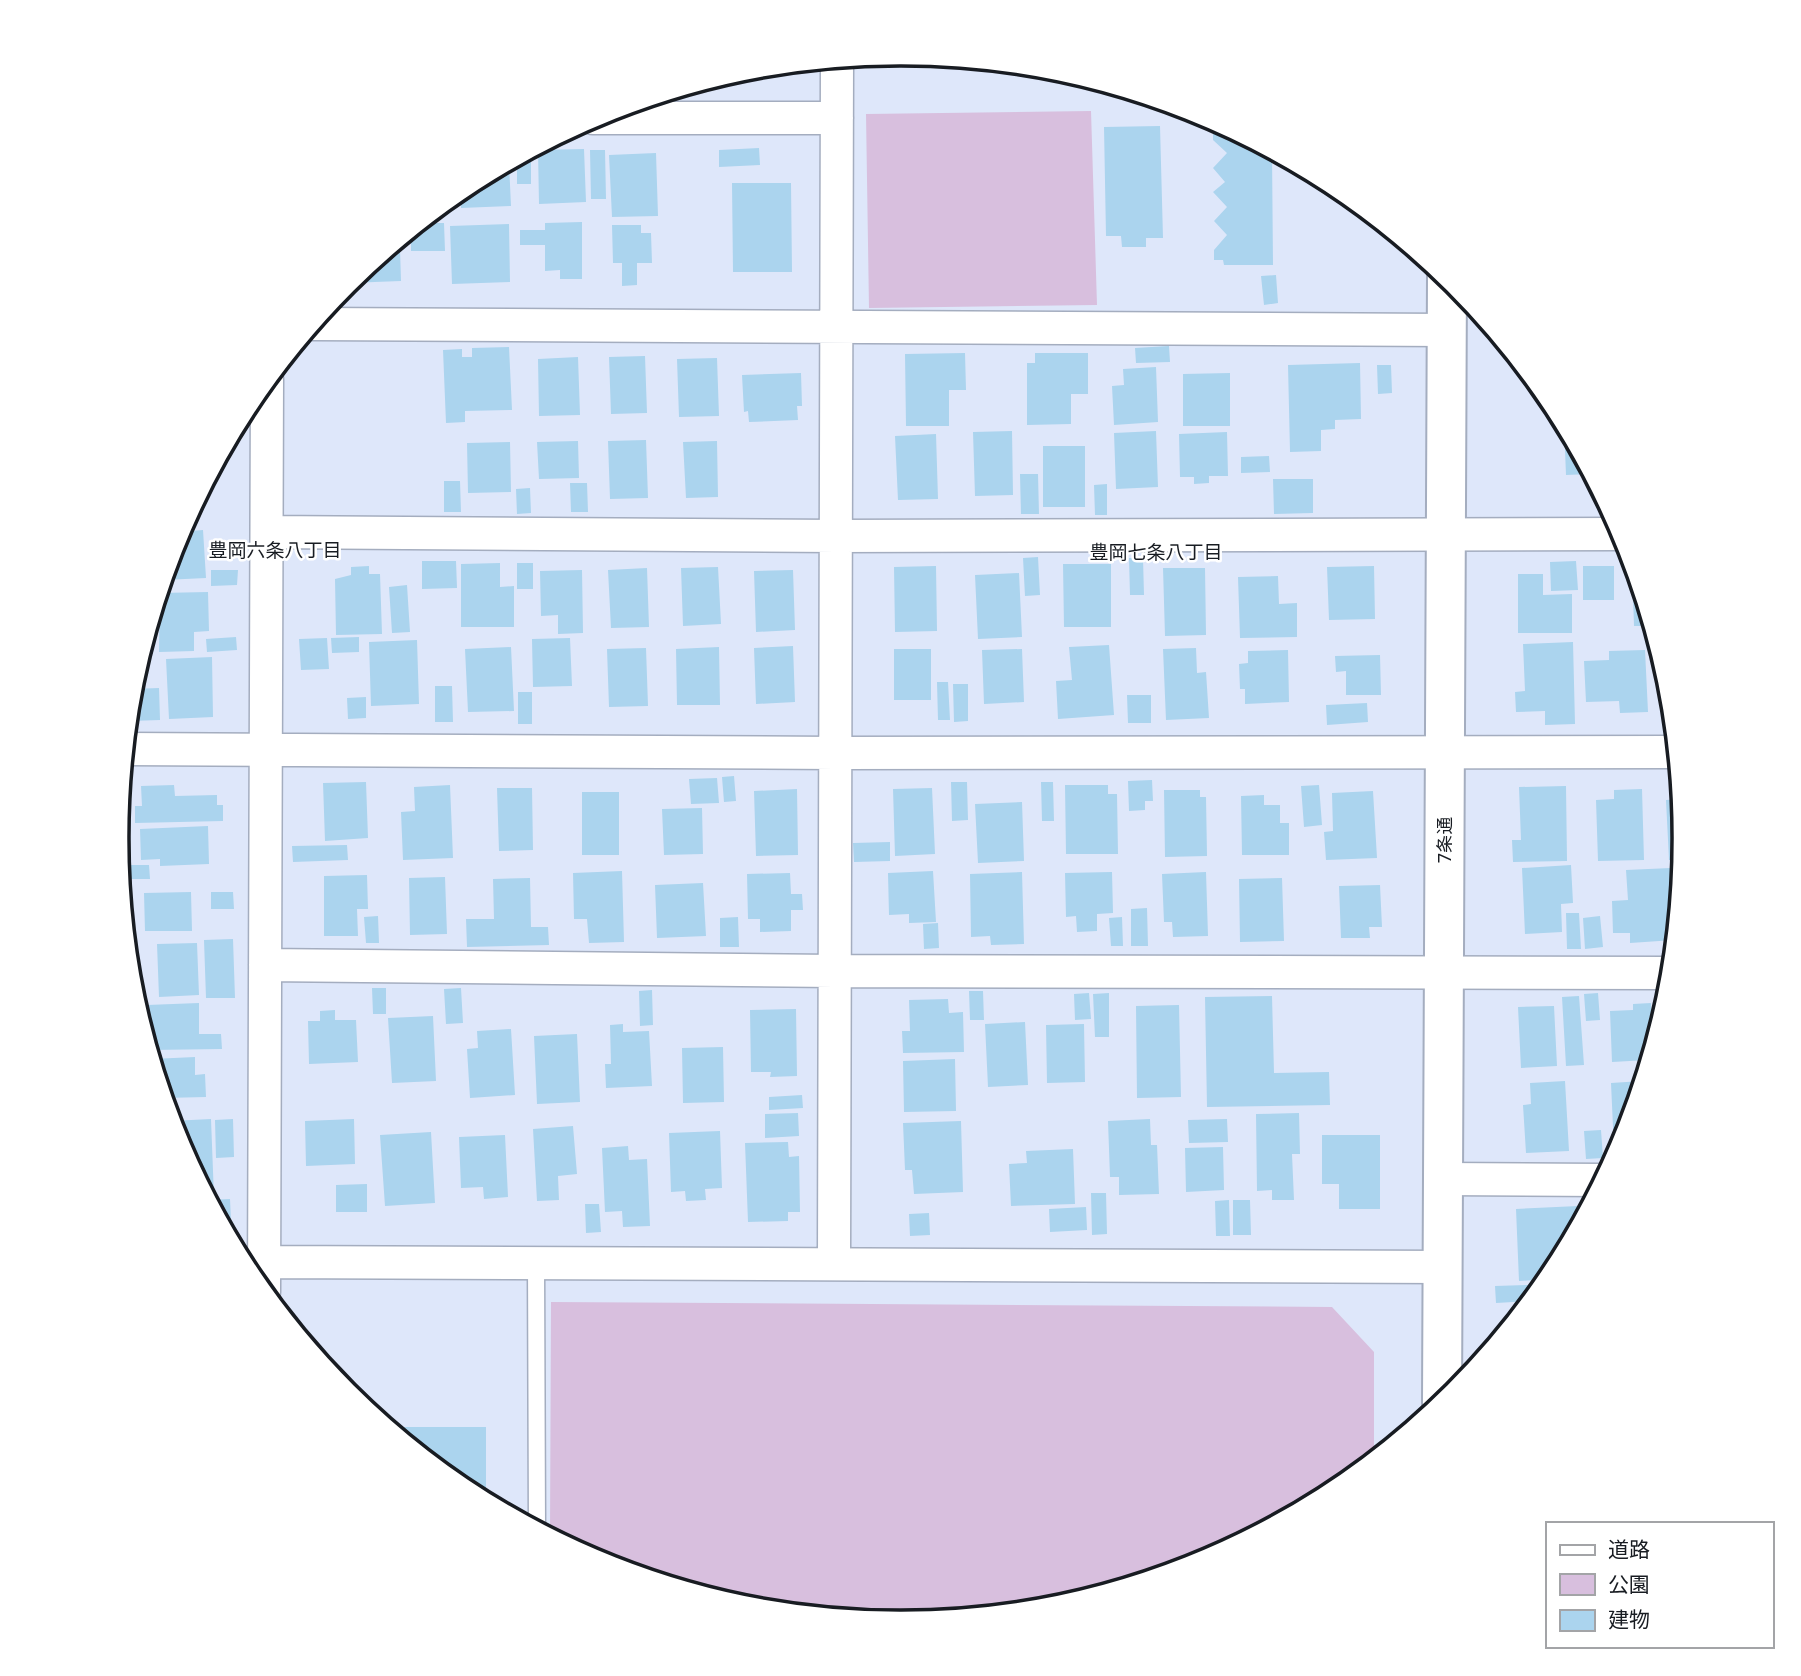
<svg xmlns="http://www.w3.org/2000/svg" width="1801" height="1676" viewBox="0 0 1801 1676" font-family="'Noto Sans','Noto Sans JP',sans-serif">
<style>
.green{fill:#d8bfde}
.building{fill:#abd4ee}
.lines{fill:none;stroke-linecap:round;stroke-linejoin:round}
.lane-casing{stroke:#a4adbf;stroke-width:19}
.street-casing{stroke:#a4adbf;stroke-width:35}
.secondary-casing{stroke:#a4adbf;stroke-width:42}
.lane{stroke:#fff;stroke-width:16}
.street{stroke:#fff;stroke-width:32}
.secondary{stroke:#fff;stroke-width:38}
.labels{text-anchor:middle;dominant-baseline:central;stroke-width:5;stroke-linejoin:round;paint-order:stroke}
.street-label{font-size:18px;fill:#181c22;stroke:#fff}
.neighbourhood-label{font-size:19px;fill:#181c22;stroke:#fff}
.rim{fill:none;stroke:#181c22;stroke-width:3.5}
</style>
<rect width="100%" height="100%" fill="#dee7fa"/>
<path class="green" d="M 1091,111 L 1097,305 L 869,308 L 866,114 Z
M 551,1302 L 1332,1307 L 1374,1352 L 1374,1458 L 1336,1490 L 1200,1562 L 1053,1607 L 901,1622 L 747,1607 L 600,1562 L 550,1535 Z"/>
<path class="building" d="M 1221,125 L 1272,152 L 1273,265 L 1224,265 L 1223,260 L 1214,260 L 1214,250 L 1227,235 L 1214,221 L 1227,207 L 1213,192 L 1225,182 L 1213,168 L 1227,153 L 1213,140 L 1213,132 L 1221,133 Z
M 1160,126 L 1163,238 L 1146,238 L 1146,247 L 1122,247 L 1121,236 L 1106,236 L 1104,127 Z
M 759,148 L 760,165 L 719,167 L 719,150 Z
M 584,149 L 586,202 L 539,204 L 538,150 Z
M 590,150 L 605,150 L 606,199 L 591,199 Z
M 531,151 L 531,184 L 517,184 L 517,159 Z
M 656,153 L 658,216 L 612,217 L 609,155 Z
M 509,163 L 511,206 L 461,208 L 461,190 Z
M 732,183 L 791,183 L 792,272 L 733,272 Z
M 582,222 L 582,279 L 560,279 L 560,270 L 545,271 L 545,245 L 520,245 L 520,230 L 545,230 L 545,223 Z
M 420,223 L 444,223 L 445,251 L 411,251 L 411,230 Z
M 509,224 L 510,282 L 452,284 L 450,226 Z
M 612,225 L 641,225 L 641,233 L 651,233 L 652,263 L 637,263 L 637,285 L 622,286 L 622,263 L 613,263 Z
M 392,246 L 392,249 L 400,249 L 401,281 L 348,283 Z
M 1276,275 L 1278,303 L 1264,305 L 1261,276 Z
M 1169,346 L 1170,362 L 1136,363 L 1135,348 Z
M 509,347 L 512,410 L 465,411 L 465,422 L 446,423 L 443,350 L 462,349 L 462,357 L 472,357 L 472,348 Z
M 965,353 L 966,390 L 949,390 L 949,426 L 906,426 L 905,354 Z
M 1035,353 L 1088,353 L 1088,394 L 1071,394 L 1071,424 L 1027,425 L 1027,363 L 1035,363 Z
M 645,356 L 647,413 L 611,414 L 609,357 Z
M 578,357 L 580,415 L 539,416 L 538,359 Z
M 717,358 L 719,416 L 679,417 L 677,359 Z
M 1360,363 L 1361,419 L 1335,420 L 1335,429 L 1321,430 L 1321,451 L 1290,452 L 1288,365 Z
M 1377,365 L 1391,365 L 1392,393 L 1378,394 Z
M 1156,367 L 1158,422 L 1114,425 L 1112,386 L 1124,385 L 1123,369 Z
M 801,373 L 802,406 L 797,406 L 798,420 L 749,422 L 748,411 L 744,412 L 742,375 Z
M 1230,373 L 1230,426 L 1183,426 L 1183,374 Z
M 1564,425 L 1577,450 L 1590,474 L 1566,475 Z
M 1012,431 L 1013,495 L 975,496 L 973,432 Z
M 1156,431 L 1158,487 L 1116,489 L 1114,433 Z
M 1227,432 L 1228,476 L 1209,476 L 1209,483 L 1194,484 L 1194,477 L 1180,477 L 1179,434 Z
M 936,434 L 938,499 L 898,500 L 895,436 Z
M 646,440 L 648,498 L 610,499 L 608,441 Z
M 578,441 L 579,478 L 539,479 L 537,442 Z
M 717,441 L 718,497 L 686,498 L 683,442 Z
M 510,442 L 511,492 L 468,493 L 467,443 Z
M 1043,446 L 1085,446 L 1085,507 L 1043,507 Z
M 1269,456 L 1270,472 L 1241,473 L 1241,457 Z
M 1020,474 L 1038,474 L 1039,514 L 1021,514 Z
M 1273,479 L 1313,479 L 1313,513 L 1274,514 Z
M 444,481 L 460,481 L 461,512 L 444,512 Z
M 570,483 L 587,483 L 588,512 L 571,512 Z
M 1107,484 L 1107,515 L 1095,515 L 1094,485 Z
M 530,488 L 531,513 L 517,514 L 516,489 Z
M 186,520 L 190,520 L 191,531 L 203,530 L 206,578 L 164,580 L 177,538 Z
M 1038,557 L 1040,595 L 1025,596 L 1023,558 Z
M 1129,558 L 1143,558 L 1144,595 L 1130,595 Z
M 422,561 L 456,561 L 457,588 L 422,589 Z
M 1576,561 L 1578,590 L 1551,591 L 1550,562 Z
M 500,563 L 500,587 L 514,586 L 514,627 L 461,627 L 461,564 Z
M 517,563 L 533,563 L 533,589 L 517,589 Z
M 1063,564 L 1111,564 L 1111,627 L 1064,627 Z
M 369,566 L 369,574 L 380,574 L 382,634 L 336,635 L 335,579 L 351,575 L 351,567 Z
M 936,566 L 937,631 L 895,632 L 894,567 Z
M 1374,566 L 1375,619 L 1329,620 L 1327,567 Z
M 1583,566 L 1614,566 L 1614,600 L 1583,600 Z
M 1632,566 L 1633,566 L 1651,626 L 1634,626 Z
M 718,567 L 721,624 L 683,626 L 681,568 Z
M 647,568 L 649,627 L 611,628 L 608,570 Z
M 1163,568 L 1205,568 L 1206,635 L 1165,636 Z
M 211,570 L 238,570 L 237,585 L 211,586 Z
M 582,570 L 583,633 L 558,634 L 558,615 L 541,616 L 540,571 Z
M 793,570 L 795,630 L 756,632 L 754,571 Z
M 1019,573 L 1022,637 L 978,639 L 975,575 Z
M 1518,574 L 1543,574 L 1543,595 L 1572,594 L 1572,633 L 1518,633 Z
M 1278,576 L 1279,604 L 1297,603 L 1297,637 L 1240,638 L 1238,577 Z
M 407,585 L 410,632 L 392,633 L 389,587 Z
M 208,592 L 209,631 L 194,632 L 194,651 L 159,652 L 160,593 Z
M 147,636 L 148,653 L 141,654 Z
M 236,637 L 237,650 L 207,652 L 206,639 Z
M 359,637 L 359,652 L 332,653 L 331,638 Z
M 327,638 L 329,669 L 301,670 L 299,639 Z
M 570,638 L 572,686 L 533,687 L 532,639 Z
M 417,640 L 419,704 L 371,706 L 369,642 Z
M 1573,642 L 1575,724 L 1545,725 L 1545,711 L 1516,712 L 1515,692 L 1525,691 L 1523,644 Z
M 1109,645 L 1114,715 L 1058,719 L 1056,681 L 1072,680 L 1069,647 Z
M 793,646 L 795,702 L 756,704 L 754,648 Z
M 511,647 L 514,711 L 468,712 L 465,649 Z
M 719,647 L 720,705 L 677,705 L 676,649 Z
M 646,648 L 648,706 L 609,707 L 607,649 Z
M 1196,648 L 1197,673 L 1206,672 L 1209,718 L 1166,720 L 1163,649 Z
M 894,649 L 931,649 L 931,700 L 894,700 Z
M 1022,649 L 1024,702 L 984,704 L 982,650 Z
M 1288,650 L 1289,702 L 1245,704 L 1245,689 L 1240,689 L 1239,664 L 1248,663 L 1248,651 Z
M 1645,650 L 1648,712 L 1620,713 L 1619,701 L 1586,702 L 1584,661 L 1609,660 L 1609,651 Z
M 1380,655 L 1381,695 L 1346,695 L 1346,671 L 1336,672 L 1335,656 Z
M 212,657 L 213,717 L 169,719 L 166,659 Z
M 937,682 L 948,682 L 950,720 L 938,720 Z
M 953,684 L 968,684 L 968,721 L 954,722 Z
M 435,686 L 452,686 L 453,722 L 435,722 Z
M 159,688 L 160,720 L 131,721 L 131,689 Z
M 518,692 L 532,692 L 532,724 L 518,724 Z
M 1127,695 L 1151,695 L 1151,723 L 1128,723 Z
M 366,697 L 366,718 L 348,719 L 347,698 Z
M 1367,703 L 1368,722 L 1327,725 L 1326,705 Z
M 734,776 L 736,801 L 724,802 L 722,777 Z
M 717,778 L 719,803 L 691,804 L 689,779 Z
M 1152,780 L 1153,801 L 1145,801 L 1145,810 L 1129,811 L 1128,781 Z
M 366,782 L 368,838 L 325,841 L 323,783 Z
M 951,782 L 967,782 L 968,820 L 952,821 Z
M 1041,782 L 1053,782 L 1054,821 L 1042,821 Z
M 174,785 L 175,796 L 217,795 L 217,805 L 223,805 L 223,821 L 135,823 L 135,806 L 142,806 L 141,786 Z
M 450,785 L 453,858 L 403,860 L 401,812 L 415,811 L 414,787 Z
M 1065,785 L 1108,785 L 1108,794 L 1117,794 L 1118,854 L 1066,854 Z
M 1319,785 L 1322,825 L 1304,827 L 1301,786 Z
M 1566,786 L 1567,861 L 1513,862 L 1512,840 L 1521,840 L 1519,787 Z
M 497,788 L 532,788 L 533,850 L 499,851 Z
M 932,788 L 935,854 L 895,856 L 893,789 Z
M 797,789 L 798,855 L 756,856 L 754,791 Z
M 1642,789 L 1644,860 L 1598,861 L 1596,800 L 1614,799 L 1614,790 Z
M 1164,790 L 1200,790 L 1200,797 L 1206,797 L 1207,856 L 1165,857 Z
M 1373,791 L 1377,858 L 1326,860 L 1324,832 L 1333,831 L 1332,793 Z
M 582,792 L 619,792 L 619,855 L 582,855 Z
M 1264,795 L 1264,805 L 1280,805 L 1280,823 L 1289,823 L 1289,855 L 1242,855 L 1241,796 Z
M 1680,799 L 1684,838 L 1682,860 L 1669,860 L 1666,800 Z
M 1022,802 L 1024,861 L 978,863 L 975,804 Z
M 702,808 L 703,854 L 664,855 L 662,809 Z
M 208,826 L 209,864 L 160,866 L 160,859 L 141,860 L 140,829 Z
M 890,842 L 890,861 L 854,862 L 853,843 Z
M 347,845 L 348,860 L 293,862 L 292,846 Z
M 120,865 L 149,865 L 150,879 L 121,879 Z
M 1571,865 L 1573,903 L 1561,904 L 1562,932 L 1525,934 L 1522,868 Z
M 1671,868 L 1674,940 L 1630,943 L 1630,933 L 1613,933 L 1612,901 L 1628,900 L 1626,870 Z
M 622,871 L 624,942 L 589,943 L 587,919 L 574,919 L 573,873 Z
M 933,871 L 936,922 L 909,923 L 909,914 L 889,915 L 888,873 Z
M 1022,872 L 1024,944 L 991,945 L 990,936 L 971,937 L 970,874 Z
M 1112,872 L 1113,913 L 1097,914 L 1097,931 L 1077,932 L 1076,916 L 1066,917 L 1065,873 Z
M 1206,872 L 1208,936 L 1173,937 L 1172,922 L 1164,922 L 1162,874 Z
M 790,873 L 791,894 L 802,894 L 803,910 L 791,910 L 791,931 L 760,932 L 760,919 L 748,919 L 747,874 Z
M 367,875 L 368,909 L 357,909 L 358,936 L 324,936 L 324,876 Z
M 445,877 L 447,934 L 410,935 L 409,878 Z
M 530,878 L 531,927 L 548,927 L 549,945 L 467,947 L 466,919 L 494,919 L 493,879 Z
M 1282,878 L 1284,941 L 1240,942 L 1239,879 Z
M 703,883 L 706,936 L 657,938 L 655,885 Z
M 1380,885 L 1382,927 L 1369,927 L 1370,938 L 1341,938 L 1339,886 Z
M 191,892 L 192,931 L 145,931 L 144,893 Z
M 211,892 L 233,892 L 234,909 L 211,909 Z
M 1147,908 L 1148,946 L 1131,946 L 1131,909 Z
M 1566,913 L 1579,913 L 1581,949 L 1567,949 Z
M 378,916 L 379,943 L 366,943 L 364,917 Z
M 1600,916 L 1603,947 L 1585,949 L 1583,918 Z
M 738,917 L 739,947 L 720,947 L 720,918 Z
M 1122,917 L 1123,946 L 1111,946 L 1109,918 Z
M 938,923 L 939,948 L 924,949 L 923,924 Z
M 233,939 L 235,998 L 206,998 L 204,940 Z
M 197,943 L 199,995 L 159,997 L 157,944 Z
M 372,988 L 386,988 L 386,1014 L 373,1014 Z
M 461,988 L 463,1023 L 446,1024 L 444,989 Z
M 652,990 L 653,1025 L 640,1026 L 639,991 Z
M 969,991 L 983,991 L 984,1020 L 970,1020 Z
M 1089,993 L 1091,1019 L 1075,1020 L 1074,994 Z
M 1109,993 L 1109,1037 L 1095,1037 L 1093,994 Z
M 1598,993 L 1600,1020 L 1586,1021 L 1584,994 Z
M 1667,993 L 1661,1019 L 1657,1020 L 1655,994 Z
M 1272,996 L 1274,1073 L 1329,1072 L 1330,1105 L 1207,1107 L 1205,997 Z
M 1579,996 L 1584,1065 L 1566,1066 L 1562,997 Z
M 948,999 L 949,1013 L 963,1012 L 964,1052 L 903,1053 L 902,1031 L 910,1031 L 909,1000 Z
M 199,1003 L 199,1034 L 221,1034 L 222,1049 L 150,1050 L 147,1005 Z
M 1651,1003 L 1652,1025 L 1659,1025 L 1648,1060 L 1612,1062 L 1610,1011 L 1633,1010 L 1633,1004 Z
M 1179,1005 L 1181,1097 L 1137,1098 L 1136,1006 Z
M 1554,1006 L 1557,1066 L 1521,1068 L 1518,1007 Z
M 796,1009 L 797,1076 L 770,1077 L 771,1072 L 751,1072 L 750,1010 Z
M 335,1010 L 335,1020 L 356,1020 L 358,1062 L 309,1064 L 308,1021 L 320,1021 L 320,1011 Z
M 433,1016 L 436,1081 L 392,1083 L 388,1018 Z
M 1025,1022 L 1028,1085 L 988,1087 L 985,1024 Z
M 623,1024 L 623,1032 L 649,1031 L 652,1086 L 606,1088 L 605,1064 L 611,1064 L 610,1025 Z
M 1084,1024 L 1085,1082 L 1047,1083 L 1046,1025 Z
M 511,1029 L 515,1095 L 470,1098 L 467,1049 L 478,1048 L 477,1031 Z
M 577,1034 L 580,1102 L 537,1104 L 534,1036 Z
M 723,1047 L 724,1102 L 683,1103 L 682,1048 Z
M 195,1057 L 195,1075 L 205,1074 L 206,1097 L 164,1098 L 152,1059 Z
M 955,1059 L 956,1111 L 904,1112 L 903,1061 Z
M 1565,1081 L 1569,1151 L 1526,1153 L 1523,1105 L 1531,1104 L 1530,1083 Z
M 1642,1081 L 1624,1138 L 1619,1149 L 1614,1149 L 1611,1083 Z
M 802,1095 L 803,1108 L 769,1110 L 769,1097 Z
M 798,1113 L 799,1136 L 765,1138 L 765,1114 Z
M 1299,1113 L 1300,1154 L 1292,1154 L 1294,1200 L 1272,1200 L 1272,1190 L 1257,1191 L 1256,1114 Z
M 211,1119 L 214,1197 L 208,1197 L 176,1138 L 171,1121 Z
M 233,1119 L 234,1157 L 216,1158 L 215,1120 Z
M 354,1119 L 355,1164 L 306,1166 L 305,1121 Z
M 1150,1119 L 1151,1145 L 1157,1145 L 1159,1194 L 1119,1195 L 1119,1177 L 1110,1177 L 1108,1121 Z
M 1227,1119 L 1228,1142 L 1189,1143 L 1188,1120 Z
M 961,1121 L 963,1192 L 914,1194 L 912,1170 L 905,1170 L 903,1123 Z
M 573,1126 L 577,1174 L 558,1176 L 559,1200 L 537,1201 L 533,1129 Z
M 1601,1130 L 1603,1158 L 1586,1159 L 1584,1131 Z
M 720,1131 L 722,1188 L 705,1189 L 706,1200 L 686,1201 L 685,1191 L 671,1192 L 669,1133 Z
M 431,1132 L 435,1203 L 385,1206 L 380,1135 Z
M 505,1135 L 508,1197 L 484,1199 L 483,1187 L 461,1188 L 459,1137 Z
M 1322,1135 L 1380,1135 L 1380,1209 L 1339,1209 L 1339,1184 L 1322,1184 Z
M 788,1142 L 789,1157 L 799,1156 L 800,1212 L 788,1212 L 788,1221 L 748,1222 L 745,1143 Z
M 628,1146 L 629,1160 L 647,1159 L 650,1226 L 623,1227 L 622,1211 L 605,1212 L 602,1148 Z
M 1223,1147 L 1224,1190 L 1186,1192 L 1185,1148 Z
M 1073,1149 L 1075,1204 L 1011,1206 L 1009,1164 L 1027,1163 L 1026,1151 Z
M 367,1184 L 367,1212 L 336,1212 L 336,1185 Z
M 1091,1193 L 1106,1193 L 1107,1234 L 1092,1235 Z
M 230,1199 L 231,1221 L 221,1221 L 209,1200 Z
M 1229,1200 L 1230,1236 L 1216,1236 L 1215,1201 Z
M 1233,1200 L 1250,1200 L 1251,1235 L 1233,1235 Z
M 585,1204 L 599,1204 L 601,1232 L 586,1233 Z
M 1578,1206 L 1579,1223 L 1576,1230 L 1570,1230 L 1571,1239 L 1552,1274 L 1548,1279 L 1519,1281 L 1516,1209 Z
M 1086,1207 L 1087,1230 L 1050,1232 L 1049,1209 Z
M 929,1213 L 930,1235 L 910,1236 L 909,1214 Z
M 1528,1285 L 1529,1301 L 1496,1303 L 1495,1286 Z
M 393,1427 L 486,1427 L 486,1501 L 465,1489 L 393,1430 Z"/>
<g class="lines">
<g class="lane-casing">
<path id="lane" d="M 536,1262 L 537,1528"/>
</g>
<g class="street-casing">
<path id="street" d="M 593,118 L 837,118
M 313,324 L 1446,330
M 267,532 L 836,536 L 1622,534
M 126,749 L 835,753 L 1676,752
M 265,965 L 834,971 L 1671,973
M 1443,1179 L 1602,1180
M 264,1262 L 1443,1267
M 834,1262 L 837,61
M 264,1292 L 267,380"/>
</g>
<g class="secondary-casing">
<path id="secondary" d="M 1442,1403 L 1447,277"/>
</g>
<use href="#lane" class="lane"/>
<use href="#street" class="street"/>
<use href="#secondary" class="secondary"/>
</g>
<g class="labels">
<g class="street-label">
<text transform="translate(1444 840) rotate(-90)">7条通</text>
</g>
<g class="neighbourhood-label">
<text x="275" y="550">豊岡六条八丁目</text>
<text x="1156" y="552">豊岡七条八丁目</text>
</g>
</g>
<path d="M0 0H1801V1676H0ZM900 66H901A771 771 0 0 1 1672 837V839A771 771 0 0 1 901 1610H900A771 771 0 0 1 129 839V837A771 771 0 0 1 900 66Z" fill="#fff" fill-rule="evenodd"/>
<path class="rim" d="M900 66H901A771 771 0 0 1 1672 837V839A771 771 0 0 1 901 1610H900A771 771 0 0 1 129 839V837A771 771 0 0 1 900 66Z"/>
<rect x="1546" y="1522" width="228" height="126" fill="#ffffff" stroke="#a3a4a7" stroke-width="2"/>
<rect x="1560" y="1545" width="35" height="10" fill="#ffffff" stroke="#a3a4a7" stroke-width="2"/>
<text x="1608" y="1557" font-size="21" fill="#181c22">道路</text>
<rect x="1560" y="1574" width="35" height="21" fill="#d8bfde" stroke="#a3a4a7" stroke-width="2"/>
<text x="1608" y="1592" font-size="21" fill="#181c22">公園</text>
<rect x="1560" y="1610" width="35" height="21" fill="#abd4ee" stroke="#a3a4a7" stroke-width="2"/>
<text x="1608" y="1627" font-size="21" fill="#181c22">建物</text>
</svg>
